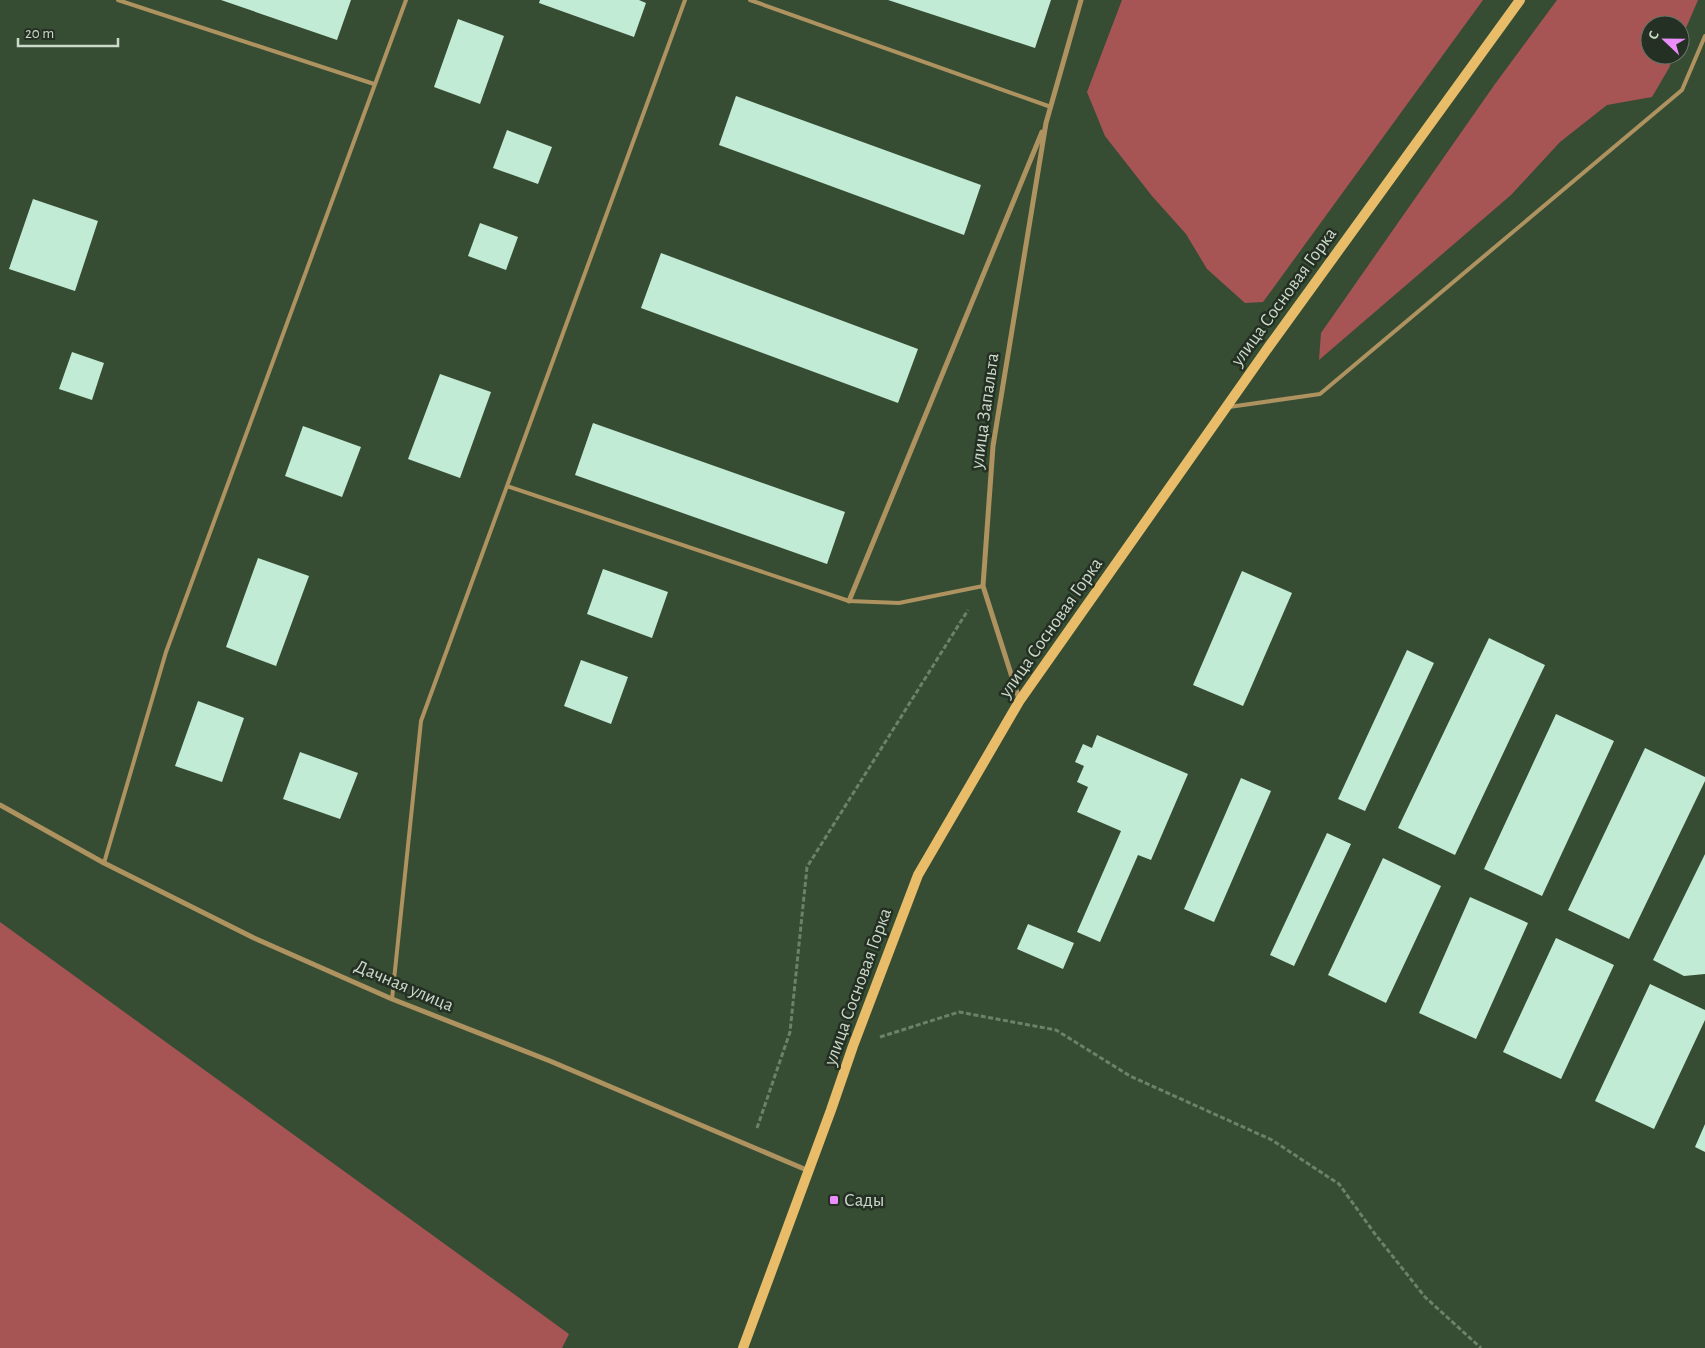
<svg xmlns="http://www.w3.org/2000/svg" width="1705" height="1348" viewBox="0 0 1705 1348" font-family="'Alegreya Sans',sans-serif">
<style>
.forest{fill:#a75554}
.building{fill:#c2ebd5}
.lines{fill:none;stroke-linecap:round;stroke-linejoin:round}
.path{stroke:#6d806a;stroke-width:3;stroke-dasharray:5 2.5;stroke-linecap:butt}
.service{stroke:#ae9260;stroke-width:4}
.minor{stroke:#ae9260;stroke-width:5}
.secondary{stroke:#e8bc68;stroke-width:10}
.poi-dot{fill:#eb8dfb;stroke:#253024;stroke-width:2}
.labels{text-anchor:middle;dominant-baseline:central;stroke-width:5;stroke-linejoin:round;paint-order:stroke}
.street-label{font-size:19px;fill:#cbd9c9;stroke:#253024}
.poi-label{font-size:19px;fill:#cbd9c9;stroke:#253024;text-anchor:start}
</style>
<rect width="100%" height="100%" fill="#364d33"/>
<path class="forest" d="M 1122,0 L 1483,0 L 1263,302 L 1245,303 L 1207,269 L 1186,234 L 1152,196 L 1105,136 L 1087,92 Z
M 1557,0 L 1698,0 L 1680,42 L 1680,25 L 1650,25 L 1650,55 L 1674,55 L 1669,68 L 1652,97 L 1607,105 L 1560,142 L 1511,195 L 1319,360 L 1321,333 L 1495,84 Z
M 0,922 L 569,1334 L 562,1348 L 0,1348 Z"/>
<path class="building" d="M 221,0 L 351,0 L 337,40 Z
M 540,0 L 639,0 L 646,3 L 634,37 L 539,3 Z
M 888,0 L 1051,0 L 1035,48 Z
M 458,19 L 504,36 L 480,104 L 434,87 Z
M 736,96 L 981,185 L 964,235 L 719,145 Z
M 507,130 L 552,147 L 538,184 L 493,168 Z
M 33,199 L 98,221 L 75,291 L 9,269 Z
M 480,223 L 518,237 L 506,270 L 468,256 Z
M 661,253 L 918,349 L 898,403 L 641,308 Z
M 72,352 L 104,363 L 92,400 L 59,389 Z
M 440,374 L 491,392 L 460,478 L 408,459 Z
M 593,423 L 845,512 L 827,564 L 575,475 Z
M 303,426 L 361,447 L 342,497 L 285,476 Z
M 258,558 L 309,576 L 276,666 L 226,647 Z
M 603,569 L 668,592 L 652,638 L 587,614 Z
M 1242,571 L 1292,593 L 1243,706 L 1193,685 Z
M 1489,638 L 1545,665 L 1455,855 L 1398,828 Z
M 1407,650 L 1434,663 L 1365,811 L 1338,799 Z
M 581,660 L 628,677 L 611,724 L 564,706 Z
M 198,701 L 244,718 L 222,782 L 175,766 Z
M 1556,714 L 1614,741 L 1542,896 L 1484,869 Z
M 1097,735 L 1188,774 L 1151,860 L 1138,855 L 1100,942 L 1077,932 L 1121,831 L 1077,812 L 1088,787 L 1077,782 L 1084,766 L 1075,762 L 1083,744 L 1092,748 Z
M 1645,748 L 1705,777 L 1705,781 L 1629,939 L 1568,910 Z
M 300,752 L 358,773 L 340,819 L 283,799 Z
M 1241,778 L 1271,791 L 1214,922 L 1184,909 Z
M 1327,833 L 1351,844 L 1294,966 L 1270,955 Z
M 1705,854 L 1705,974 L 1684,976 L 1653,960 Z
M 1383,858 L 1441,886 L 1386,1003 L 1328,975 Z
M 1470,897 L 1528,923 L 1476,1039 L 1419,1013 Z
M 1028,924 L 1074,943 L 1063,969 L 1017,949 Z
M 1556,938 L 1614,965 L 1561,1079 L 1503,1052 Z
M 1650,984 L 1705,1010 L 1705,1020 L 1654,1129 L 1595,1101 Z
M 1705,1124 L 1705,1152 L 1695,1147 Z"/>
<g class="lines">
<path class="path" d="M 880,1037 L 959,1012 L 1056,1030 L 1130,1076 L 1272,1140 L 1339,1184 L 1375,1234 L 1425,1297 L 1481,1348
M 757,1128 L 790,1032 L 807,867 L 968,610"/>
<path class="service" d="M 118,0 L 374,84
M 750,0 L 1051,107
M 1229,407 L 1320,394 L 1682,90 L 1705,36
M 507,486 L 849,601 L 899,603 L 983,586
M 104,863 L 166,652 L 406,0
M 392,999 L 421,721 L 685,0"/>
<path class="minor" d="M 849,601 L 1042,132
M 1019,699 L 983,586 L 993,446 L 1046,123 L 1081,0
M 0,805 L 104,863 L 254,938 L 392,999 L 550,1061 L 809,1171"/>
<path class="secondary" d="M 743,1348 L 831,1110 L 853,1046 L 918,875 L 1020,700 L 1270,345 L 1520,0"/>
</g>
<rect class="poi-dot" x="829" y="1195" width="10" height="10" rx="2.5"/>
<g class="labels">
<g class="street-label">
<text transform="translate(1284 297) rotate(-54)">улица Сосновая Горка</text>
<text transform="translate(985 411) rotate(-82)">улица Запальта</text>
<text transform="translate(1051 628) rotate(-55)">улица Сосновая Горка</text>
<text transform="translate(404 986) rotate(23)">Дачная улица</text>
<text transform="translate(858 987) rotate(-70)">улица Сосновая Горка</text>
</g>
<g class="poi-label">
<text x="844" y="1200">Сады</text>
</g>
</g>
<g transform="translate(1665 40) rotate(292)"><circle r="24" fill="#253024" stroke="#677466"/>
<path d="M0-4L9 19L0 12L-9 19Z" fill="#eb8dfb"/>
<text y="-8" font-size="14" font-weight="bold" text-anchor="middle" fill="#cbd9c9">С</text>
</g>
<path d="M18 38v8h100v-8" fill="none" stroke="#cbd9c9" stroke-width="2.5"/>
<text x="25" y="38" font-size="15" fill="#cbd9c9" stroke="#253024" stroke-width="4" paint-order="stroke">20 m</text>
</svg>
